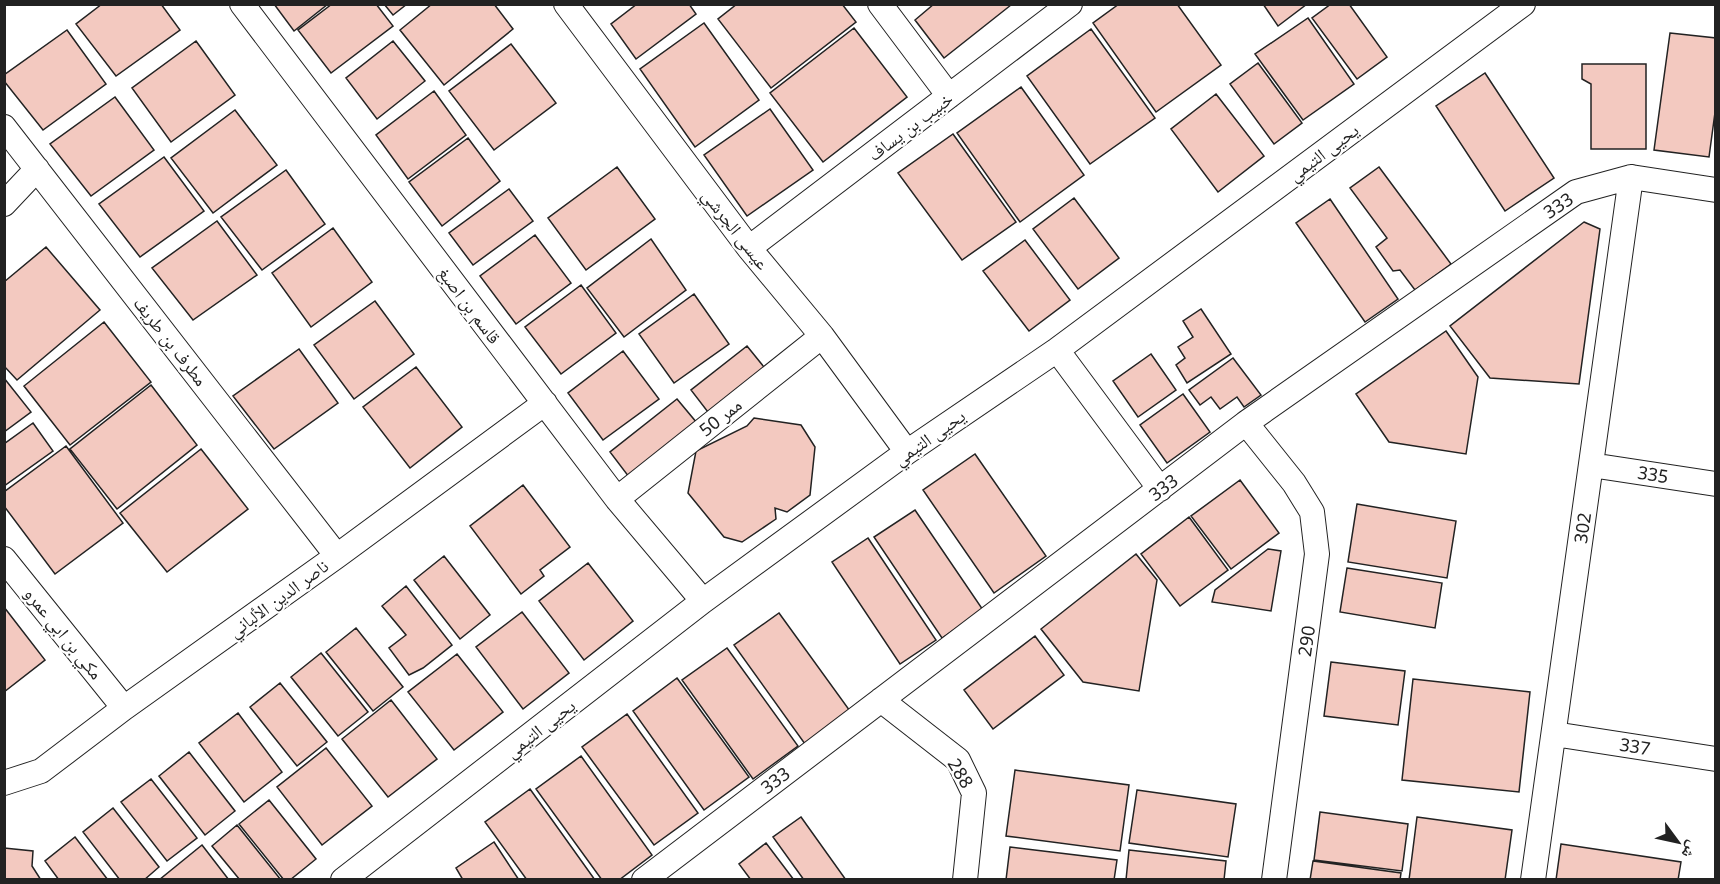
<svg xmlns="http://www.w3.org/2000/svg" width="1720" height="884" viewBox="0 0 1720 884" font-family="'Noto Sans','Noto Naskh Arabic',sans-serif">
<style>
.building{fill:#f3c9c0;stroke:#222;stroke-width:1.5}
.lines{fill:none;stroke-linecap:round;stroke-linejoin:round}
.minor-casing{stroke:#222;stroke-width:26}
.minor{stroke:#fff;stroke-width:24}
.labels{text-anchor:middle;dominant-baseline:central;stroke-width:4.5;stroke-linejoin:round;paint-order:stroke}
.street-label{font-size:18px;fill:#222;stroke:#fff}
</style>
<rect width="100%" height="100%" fill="#fff"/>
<path class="building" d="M 102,4 L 161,4 L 180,30 L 116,76 L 76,24 Z
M 274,4 L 328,4 L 294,31 Z
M 332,4 L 376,4 L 393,26 L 331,73 L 298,30 Z
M 384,4 L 407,4 L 393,15 Z
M 432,4 L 494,4 L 513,29 L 444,85 L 400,30 Z
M 637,4 L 689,4 L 696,14 L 636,59 L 611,24 Z
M 737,4 L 842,4 L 856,22 L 771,88 L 718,19 Z
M 934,4 L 1011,4 L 1011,5 L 944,58 L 915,20 Z
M 1119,4 L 1177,4 L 1221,65 L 1156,112 L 1093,23 Z
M 1263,4 L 1307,4 L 1278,26 Z
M 1331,4 L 1349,4 L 1387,57 L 1357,79 L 1312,18 Z
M 1308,18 L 1354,84 L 1303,120 L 1255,54 Z
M 704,23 L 759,100 L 695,147 L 640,69 Z
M 854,28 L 907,97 L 823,162 L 770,93 Z
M 1091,29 L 1155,118 L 1090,164 L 1027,76 Z
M 67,30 L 106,84 L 43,130 L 4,81 L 4,75 Z
M 1670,33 L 1716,38 L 1716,105 L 1709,157 L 1654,150 Z
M 196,41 L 235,95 L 171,142 L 132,88 Z
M 393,41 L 425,81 L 377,119 L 346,78 Z
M 511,44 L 556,103 L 494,150 L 449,91 Z
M 1258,63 L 1302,123 L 1274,144 L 1230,84 Z
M 1582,64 L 1646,64 L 1646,149 L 1591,149 L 1591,84 L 1582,79 Z
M 1485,73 L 1554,178 L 1505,211 L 1436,106 Z
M 1021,87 L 1084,175 L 1020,222 L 957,133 Z
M 434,91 L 466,135 L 408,179 L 376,135 Z
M 1216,94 L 1264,156 L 1218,192 L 1171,129 Z
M 115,97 L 154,150 L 91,196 L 50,144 Z
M 770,109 L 813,170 L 747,216 L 704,155 Z
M 235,110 L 277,165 L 213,213 L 171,158 Z
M 953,134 L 1016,222 L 962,260 L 898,173 Z
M 468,138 L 500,181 L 442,226 L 409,182 Z
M 164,157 L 204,211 L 140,257 L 99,204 Z
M 617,167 L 655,219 L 586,270 L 548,218 Z
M 1379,167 L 1451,264 L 1415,290 L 1400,270 L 1393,271 L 1376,247 L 1387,238 L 1350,188 Z
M 286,170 L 325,224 L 262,270 L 221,217 Z
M 509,189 L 533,221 L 473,265 L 449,233 Z
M 1074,198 L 1119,258 L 1078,289 L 1033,229 Z
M 1330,199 L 1398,299 L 1365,322 L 1296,223 Z
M 217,221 L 257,275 L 193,320 L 152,268 Z
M 1584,222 L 1600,229 L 1579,384 L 1490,378 L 1450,326 Z
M 333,228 L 372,282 L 311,327 L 272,273 Z
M 535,235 L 571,283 L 516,324 L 480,276 Z
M 651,239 L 686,290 L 624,337 L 587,288 Z
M 1025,240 L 1070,300 L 1029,331 L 983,271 Z
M 46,247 L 100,310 L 17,380 L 4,366 L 4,282 Z
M 581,285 L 616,333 L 561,374 L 525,327 Z
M 694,294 L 729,344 L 674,383 L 639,334 Z
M 375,301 L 414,354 L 354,399 L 314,345 Z
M 1201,309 L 1231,354 L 1187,383 L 1176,365 L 1185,358 L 1178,347 L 1193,337 L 1183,321 Z
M 104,322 L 151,382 L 70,445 L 24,386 Z
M 1446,331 L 1478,377 L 1466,454 L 1389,442 L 1356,394 Z
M 747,346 L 768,372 L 711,416 L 691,390 Z
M 299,349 L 338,403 L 274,449 L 233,396 Z
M 623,351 L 659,399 L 603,440 L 568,393 Z
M 1151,354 L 1176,390 L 1138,417 L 1113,381 Z
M 1233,358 L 1261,395 L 1244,407 L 1237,397 L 1220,409 L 1211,397 L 1200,405 L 1189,390 Z
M 416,367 L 462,427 L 410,468 L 363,407 Z
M 4,378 L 31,412 L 4,432 Z
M 151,385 L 197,445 L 117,509 L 70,449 Z
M 1183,394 L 1210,432 L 1167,463 L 1140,425 Z
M 677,399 L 697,423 L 629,477 L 610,452 Z
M 754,418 L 801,425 L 815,447 L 810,495 L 787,512 L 775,508 L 776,519 L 742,542 L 724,537 L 688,493 L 696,451 L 747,426 Z
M 33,423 L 53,451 L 4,486 L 4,444 Z
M 66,446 L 123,523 L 55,574 L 4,506 L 4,492 Z
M 201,449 L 248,509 L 167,572 L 120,513 Z
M 975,454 L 1046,556 L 994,593 L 923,490 Z
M 1240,480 L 1279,533 L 1231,569 L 1191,516 Z
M 523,485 L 570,547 L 540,570 L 544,576 L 521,594 L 470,526 Z
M 1357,504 L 1456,521 L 1447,578 L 1348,562 Z
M 915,510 L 983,610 L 942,638 L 874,537 Z
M 1189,517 L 1228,570 L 1180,606 L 1141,554 Z
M 868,538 L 936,640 L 900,664 L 832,562 Z
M 1268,549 L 1281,551 L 1271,611 L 1212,602 L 1215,590 Z
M 1136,554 L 1157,580 L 1139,691 L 1083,682 L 1041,629 Z
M 444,556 L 490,615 L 460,639 L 414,580 Z
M 588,563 L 633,621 L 584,660 L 539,601 Z
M 1347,568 L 1442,583 L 1435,628 L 1340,612 Z
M 406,586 L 452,645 L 423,668 L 409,675 L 389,648 L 406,635 L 382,606 Z
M 4,607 L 45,660 L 4,692 Z
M 522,612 L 569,673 L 523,709 L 476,647 Z
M 779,613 L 850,711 L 805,744 L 734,645 Z
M 356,628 L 403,687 L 373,711 L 326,652 Z
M 1035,636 L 1064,675 L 993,729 L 964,690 Z
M 727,648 L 798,746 L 753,779 L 682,680 Z
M 321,653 L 368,712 L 338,736 L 291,677 Z
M 457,654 L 503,712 L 454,750 L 408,692 Z
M 1331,662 L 1405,671 L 1398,725 L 1324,716 Z
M 677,678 L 749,777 L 704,810 L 633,711 Z
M 1413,679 L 1530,692 L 1519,792 L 1402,780 Z
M 280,683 L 327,742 L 297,766 L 250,707 Z
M 391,700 L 437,759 L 388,797 L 342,739 Z
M 238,713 L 282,772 L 244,802 L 199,743 Z
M 627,714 L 698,813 L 654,845 L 582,747 Z
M 326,748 L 372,806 L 322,845 L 277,787 Z
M 189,752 L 235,811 L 205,835 L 159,776 Z
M 581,756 L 652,855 L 619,880 L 602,880 L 536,789 Z
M 1015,770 L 1129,785 L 1120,851 L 1006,836 Z
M 151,779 L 197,838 L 167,861 L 121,802 Z
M 530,789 L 595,880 L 527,880 L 485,822 Z
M 1137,790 L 1236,804 L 1228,857 L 1129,843 Z
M 269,800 L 316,859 L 290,880 L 284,880 L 239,824 Z
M 113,808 L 159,867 L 144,880 L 120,880 L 83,832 Z
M 1320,812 L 1408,824 L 1402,871 L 1314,860 Z
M 801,817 L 846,880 L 804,880 L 773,837 Z
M 1417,817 L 1512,830 L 1505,880 L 1409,880 Z
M 237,825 L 281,880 L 240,880 L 212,846 Z
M 75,837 L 108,880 L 59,880 L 45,861 Z
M 494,842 L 519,880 L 463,880 L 456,868 Z
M 766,843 L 794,880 L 751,880 L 739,864 Z
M 1561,844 L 1681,862 L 1678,880 L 1556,880 Z
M 202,845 L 229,880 L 159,880 Z
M 1010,847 L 1117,860 L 1114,880 L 1006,880 Z
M 4,848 L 33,851 L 32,866 L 41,880 L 4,880 Z
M 1129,850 L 1226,861 L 1224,880 L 1126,880 Z
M 1313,861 L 1401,873 L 1400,880 L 1310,880 Z"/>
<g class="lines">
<g class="minor-casing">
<path id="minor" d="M 242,4 L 617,499 L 703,601
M 566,4 L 749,248 L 822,336 L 907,452
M 880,4 L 949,96
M 4,127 L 337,556
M 4,204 L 37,169
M 749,248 L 1070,4
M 1057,350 L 1160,489
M 1246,423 L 1294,483 L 1312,512 L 1317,554 L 1274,880
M 1591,465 L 1716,484
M 617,499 L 822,336
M 4,559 L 124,708
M 881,700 L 958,760 L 974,793 L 965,880
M 1554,734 L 1716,759
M 4,783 L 41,771 L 124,708 L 337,556 L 545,403
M 343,880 L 703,601 L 907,452 L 1057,350 L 1523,4
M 644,880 L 1246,423 L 1576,192 L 1631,177 L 1716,190
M 1533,880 L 1631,177"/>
</g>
<use href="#minor" class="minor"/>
</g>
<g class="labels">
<g class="street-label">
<text transform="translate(910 126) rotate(-37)">خبيب بن يساف</text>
<text transform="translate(1323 152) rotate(-37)">يحيى التيمي</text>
<text transform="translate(1558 205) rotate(-34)">333</text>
<text transform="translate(736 229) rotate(52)">عيسى الجرشي</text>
<text transform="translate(470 305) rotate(53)">قاسم بن اصبغ</text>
<text transform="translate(171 341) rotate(52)">مطرف بن طريف</text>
<text transform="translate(720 417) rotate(-39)">ممر 50</text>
<text transform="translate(929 437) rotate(-35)">يحيى التيمي</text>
<text transform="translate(1653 474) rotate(9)">335</text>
<text transform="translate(1163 487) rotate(-37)">333</text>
<text transform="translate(1582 528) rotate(-82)">302</text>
<text transform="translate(278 598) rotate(-36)">ناصر الدين الألباني</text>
<text transform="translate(64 633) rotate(51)">مكي بن ابي عمرو</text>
<text transform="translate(1306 641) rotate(-82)">290</text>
<text transform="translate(540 728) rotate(-38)">يحيى التيمي</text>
<text transform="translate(1635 746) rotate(9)">337</text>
<text transform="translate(961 773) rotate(59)">288</text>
<text transform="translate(775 780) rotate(-37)">333</text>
</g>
</g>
<rect width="1720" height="884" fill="none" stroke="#222222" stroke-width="12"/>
<g transform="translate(1678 842) rotate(123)" stroke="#ffffff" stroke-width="4.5" paint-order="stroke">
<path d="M0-4.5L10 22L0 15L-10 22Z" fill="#222222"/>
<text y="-9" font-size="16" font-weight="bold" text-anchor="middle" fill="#222222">ش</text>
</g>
</svg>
